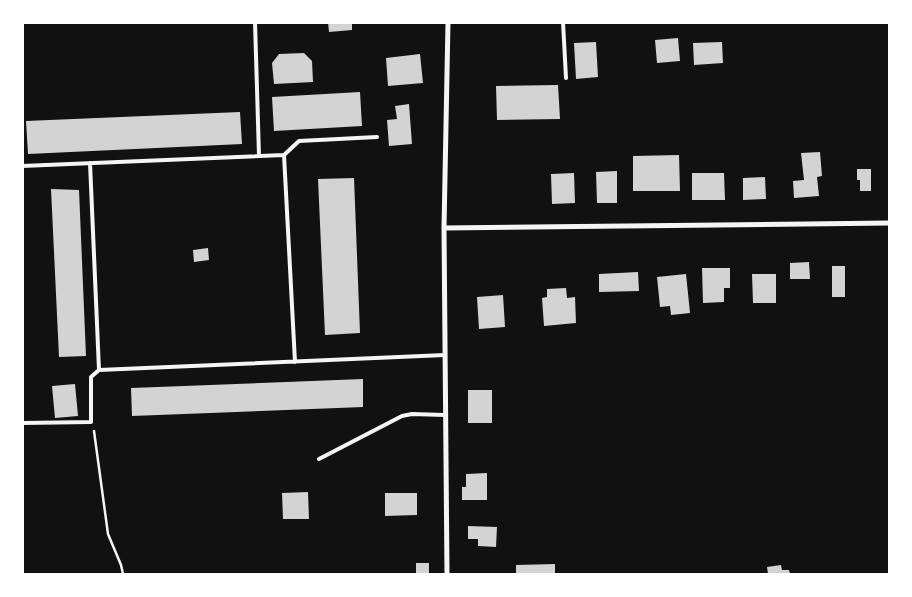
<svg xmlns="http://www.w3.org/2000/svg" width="912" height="597" viewBox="0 0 912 597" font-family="'Exo 2',sans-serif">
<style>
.building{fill:#d3d3d3}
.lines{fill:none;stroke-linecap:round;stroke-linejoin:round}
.path{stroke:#f5f5f5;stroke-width:2.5}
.service{stroke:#f5f5f5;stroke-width:4}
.minor{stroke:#f5f5f5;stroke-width:5}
</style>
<rect width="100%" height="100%" fill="#111"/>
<path class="building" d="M 328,22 L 352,22 L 352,30 L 329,32 Z
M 678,38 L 680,61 L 657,63 L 655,40 Z
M 596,42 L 598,77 L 576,79 L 574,43 Z
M 722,42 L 723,63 L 694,65 L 693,43 Z
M 304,53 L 312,61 L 313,82 L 274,84 L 272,63 L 279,54 Z
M 420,54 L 423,83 L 388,86 L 386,58 Z
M 558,85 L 560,119 L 497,120 L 496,86 Z
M 360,92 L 362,126 L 274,131 L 272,97 Z
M 409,104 L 412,144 L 389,146 L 387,120 L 397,119 L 395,106 Z
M 240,112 L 242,144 L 28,154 L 26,121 Z
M 820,152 L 822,176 L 817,177 L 819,196 L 794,198 L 793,181 L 804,180 L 801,153 Z
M 679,155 L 680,191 L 633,191 L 633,156 Z
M 857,169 L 871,169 L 871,191 L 860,191 L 860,180 L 857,180 Z
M 617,171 L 617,203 L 597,203 L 596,172 Z
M 574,173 L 575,203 L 552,204 L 551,174 Z
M 692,173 L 724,173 L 725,200 L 692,200 Z
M 765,177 L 766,199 L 743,200 L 743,178 Z
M 354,178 L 360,333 L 325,335 L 318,179 Z
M 51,189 L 79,190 L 86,356 L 59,357 Z
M 208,248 L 209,260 L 194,262 L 193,250 Z
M 809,262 L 810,279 L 790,279 L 790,263 Z
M 832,266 L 845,266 L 845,297 L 832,297 Z
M 702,268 L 730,268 L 730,288 L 724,288 L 724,302 L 703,303 Z
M 638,272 L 639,291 L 599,292 L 599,274 Z
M 686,274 L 690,313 L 671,315 L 670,306 L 660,307 L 657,277 Z
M 752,274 L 776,274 L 776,303 L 753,303 Z
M 566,288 L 567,298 L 575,297 L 576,323 L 544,326 L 542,298 L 547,297 L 547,289 Z
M 503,295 L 505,327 L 479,329 L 477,297 Z
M 363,379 L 363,407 L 132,416 L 131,388 Z
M 75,384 L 78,416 L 55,418 L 52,386 Z
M 468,390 L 492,390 L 492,423 L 468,423 Z
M 487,473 L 487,500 L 462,500 L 462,487 L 466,487 L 466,474 Z
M 308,492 L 309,519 L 283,519 L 282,493 Z
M 385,493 L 417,493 L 417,515 L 385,516 Z
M 468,526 L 497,527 L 496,547 L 478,546 L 478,539 L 468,539 Z
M 416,563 L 429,563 L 429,574 L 416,574 Z
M 555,564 L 555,574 L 516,574 L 516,565 Z
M 781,565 L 782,570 L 789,570 L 790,574 L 768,574 L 767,567 Z"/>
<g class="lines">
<path class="path" d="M 94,431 L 108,534 L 121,565 L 123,574"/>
<path class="service" d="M 255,22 L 259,156
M 563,22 L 566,78
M 284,155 L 299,141 L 377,137
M 90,163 L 99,370
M 22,166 L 284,155 L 295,362
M 22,423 L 91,422 L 91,377 L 99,370 L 445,355
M 319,459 L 402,416 L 412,414 L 445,415"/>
<path class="minor" d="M 444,228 L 890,223
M 447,574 L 444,228 L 448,22"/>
</g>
<rect width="912" height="597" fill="none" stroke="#ffffff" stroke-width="48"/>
</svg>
